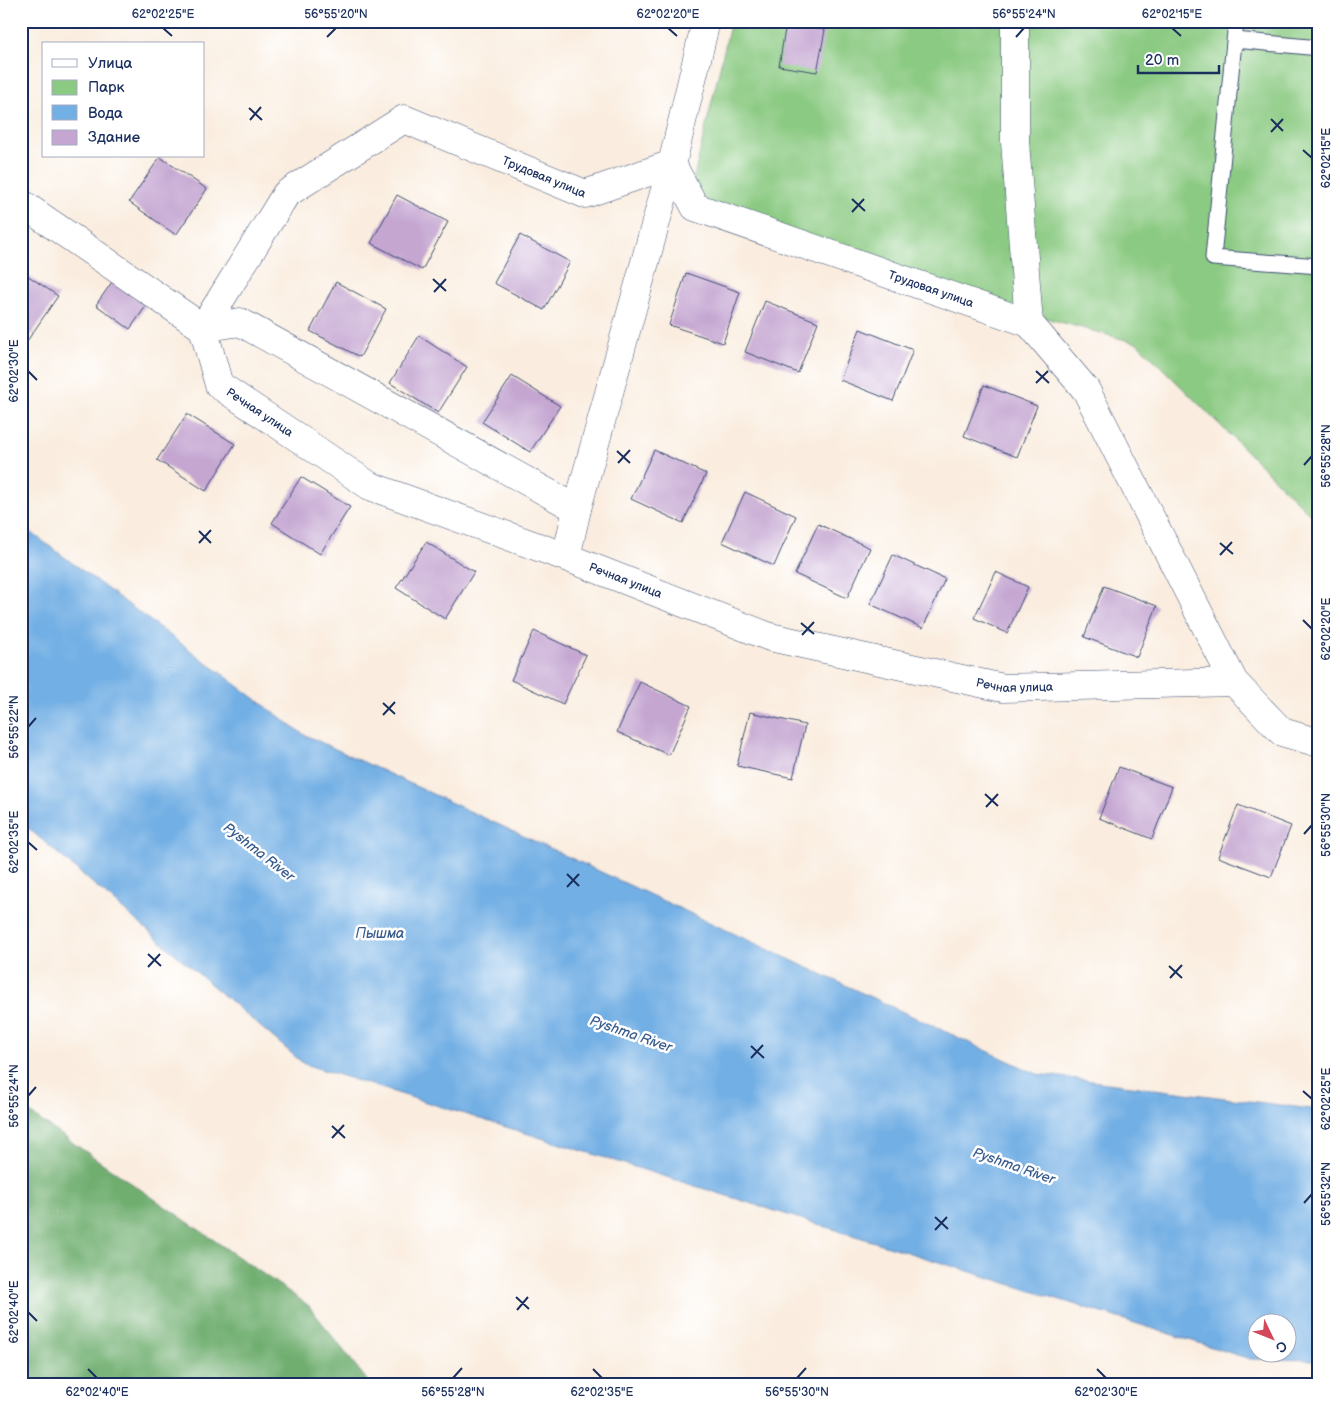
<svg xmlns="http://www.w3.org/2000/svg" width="1340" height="1405" viewBox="0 0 1340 1405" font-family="'Balsamiq Sans',sans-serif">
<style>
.green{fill:#8bca82;stroke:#537c70}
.forest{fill:#70ae70;stroke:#466e67}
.water{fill:#72afe4;stroke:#466fa1;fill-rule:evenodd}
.building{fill:#c4a6d1}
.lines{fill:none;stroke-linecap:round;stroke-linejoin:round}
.service-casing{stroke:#3c4c71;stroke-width:17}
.minor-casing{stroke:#3c4c71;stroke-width:29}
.service{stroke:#fff;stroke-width:15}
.minor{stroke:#fff;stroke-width:28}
.ticks{fill:none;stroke:#1b2f5e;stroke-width:2}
.labels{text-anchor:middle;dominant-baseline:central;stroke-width:5;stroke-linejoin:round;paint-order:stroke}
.street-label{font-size:12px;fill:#1b2f5e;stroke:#fff}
.water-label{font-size:14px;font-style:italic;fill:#395c8d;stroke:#fff}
.neatline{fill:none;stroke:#1b2f5e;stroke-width:2}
.ticks-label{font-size:12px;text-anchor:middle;fill:#1b2f5e}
</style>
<rect width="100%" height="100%" fill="#fff"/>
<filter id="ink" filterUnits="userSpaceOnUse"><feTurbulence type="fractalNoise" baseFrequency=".02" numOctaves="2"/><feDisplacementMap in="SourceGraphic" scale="10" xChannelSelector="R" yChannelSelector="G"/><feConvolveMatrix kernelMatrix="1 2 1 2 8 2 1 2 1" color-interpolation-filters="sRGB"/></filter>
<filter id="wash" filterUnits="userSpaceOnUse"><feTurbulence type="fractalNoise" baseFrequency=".0096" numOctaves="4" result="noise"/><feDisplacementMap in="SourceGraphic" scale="20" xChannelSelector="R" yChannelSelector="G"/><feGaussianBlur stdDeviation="1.12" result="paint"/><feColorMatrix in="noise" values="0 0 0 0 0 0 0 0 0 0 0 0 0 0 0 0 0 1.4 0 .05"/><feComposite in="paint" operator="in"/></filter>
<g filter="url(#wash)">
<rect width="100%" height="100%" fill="#faeddf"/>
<path class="green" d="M 731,21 L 1319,21 L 1319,517 L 1314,518 L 1137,343 L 684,219 Z"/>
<path class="forest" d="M 21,1107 L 308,1305 L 370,1384 L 21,1384 Z"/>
<path class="water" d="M 21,525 L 303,734 L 1037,1074 L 1319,1110 L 1319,1360 L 1250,1359 L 304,1064 L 21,822 ZM 1258,1322 L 1288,1322 L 1288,1352 L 1258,1352 Z"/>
<g id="blocks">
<path class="building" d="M 786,23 L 825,30 L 817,72 L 779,66 Z
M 160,157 L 207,189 L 176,235 L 129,202 Z
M 397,195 L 448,222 L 422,270 L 371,243 Z
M 520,235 L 570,262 L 544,310 L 494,283 Z
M 21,271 L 58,296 L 27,341 L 21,337 Z
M 686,273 L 740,292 L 723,343 L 669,325 Z
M 112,282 L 146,306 L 130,329 L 96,305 Z
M 336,282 L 386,309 L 360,357 L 310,331 Z
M 765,301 L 818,322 L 798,373 L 745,352 Z
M 860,329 L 913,350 L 893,401 L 840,380 Z
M 419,336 L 467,367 L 438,413 L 390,383 Z
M 512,376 L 560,406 L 530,452 L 482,422 Z
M 984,385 L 1037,406 L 1017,457 L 964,436 Z
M 187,414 L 235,444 L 206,491 L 157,460 Z
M 654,450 L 706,474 L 683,523 L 631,499 Z
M 301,477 L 350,507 L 320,554 L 272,523 Z
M 745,492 L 796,516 L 774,566 L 722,542 Z
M 818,524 L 870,548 L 847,598 L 795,574 Z
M 426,542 L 474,572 L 445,619 L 396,588 Z
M 893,555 L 945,579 L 923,628 L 870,604 Z
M 996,572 L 1028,587 L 1007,633 L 974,618 Z
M 1104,586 L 1157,606 L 1137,657 L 1084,637 Z
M 534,631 L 586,655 L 563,704 L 511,680 Z
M 640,682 L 691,706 L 669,755 L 617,732 Z
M 750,712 L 805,725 L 793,778 L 737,766 Z
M 1119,767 L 1172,787 L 1152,839 L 1099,818 Z
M 1238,805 L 1291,826 L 1271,877 L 1218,857 Z"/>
</g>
</g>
<g filter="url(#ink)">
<use href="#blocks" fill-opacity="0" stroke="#3c4c71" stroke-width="1"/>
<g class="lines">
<g class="service-casing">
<path id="service" d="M 1236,21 L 1213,258 L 1319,266
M 1235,40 L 1319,48"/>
</g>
<g class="minor-casing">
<g id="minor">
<path d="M 1015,21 L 1015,142 L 1029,323 L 1086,390 L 1234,682"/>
<path id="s1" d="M 21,203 L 203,328 L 219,385 L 370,486 L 566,557 L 770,637 L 1003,688 L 1234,682 L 1282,732 L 1319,743"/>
<path id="s2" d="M 203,328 L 286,194 L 404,119 L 585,194 L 672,164 L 695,207 L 1029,323"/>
<path d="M 203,328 L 240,322 L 577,509"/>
<path d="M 566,557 L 577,509 L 672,164 L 706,21"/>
</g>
</g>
<use href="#service" class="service"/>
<use href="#minor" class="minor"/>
</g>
</g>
<path class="ticks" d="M 163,28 L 172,36M 668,28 L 677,36M 1172,28 L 1181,36M 327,37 L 336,28M 1016,37 L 1024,28M 249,108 L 262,120M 1271,119 L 1283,131M 250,120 L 261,107M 1271,132 L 1283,119M 1303,150 L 1312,158M 852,199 L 865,211M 852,212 L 864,199M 433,279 L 446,291M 434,292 L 446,279M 28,371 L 37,380M 1036,371 L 1049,383M 1036,383 L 1048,371M 617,451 L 630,463M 618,463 L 630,450M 1304,465 L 1312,456M 199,531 L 211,543M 199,543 L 211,530M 1220,543 L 1233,554M 1220,555 L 1232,542M 1303,620 L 1312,629M 801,623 L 814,634M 802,635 L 814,622M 383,703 L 395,714M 383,715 L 395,702M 28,727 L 36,718M 985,794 L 998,806M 986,807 L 998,794M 1304,834 L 1312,825M 28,842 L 37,850M 567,874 L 579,886M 567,887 L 579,874M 148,954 L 161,966M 1169,966 L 1182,978M 148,967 L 160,954M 1170,978 L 1182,965M 751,1046 L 764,1058M 751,1058 L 763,1045M 1303,1091 L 1312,1099M 28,1096 L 36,1087M 332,1126 L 345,1138M 332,1138 L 344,1125M 1304,1203 L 1312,1194M 935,1217 L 948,1229M 935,1230 L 947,1217M 516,1297 L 529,1309M 517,1310 L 528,1297M 28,1312 L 37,1321M 88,1369 L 97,1378M 593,1369 L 602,1378M 1097,1369 L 1106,1378M 453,1378 L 462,1368M 797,1378 L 806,1368"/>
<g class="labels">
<g class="street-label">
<text stroke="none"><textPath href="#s2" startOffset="449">Трудовая улица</textPath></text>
<text stroke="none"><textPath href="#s2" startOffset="884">Трудовая улица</textPath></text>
<text stroke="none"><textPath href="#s1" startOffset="329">Речная улица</textPath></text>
<text stroke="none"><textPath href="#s1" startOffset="734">Речная улица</textPath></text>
<text stroke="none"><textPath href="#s1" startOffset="1139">Речная улица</textPath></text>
</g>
<g class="water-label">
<text transform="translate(259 852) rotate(38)">Pyshma River</text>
<text x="380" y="933">Пышма</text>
<text transform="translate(631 1034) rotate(19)">Pyshma River</text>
<text transform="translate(1014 1166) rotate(19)">Pyshma River</text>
</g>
</g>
<rect width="1340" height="1405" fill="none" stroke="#fff" stroke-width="55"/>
<rect x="42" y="42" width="162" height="115" fill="#ffffff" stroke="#a4acbf"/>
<rect x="52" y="59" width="25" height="8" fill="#ffffff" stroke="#a4acbf"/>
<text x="88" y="68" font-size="15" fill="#1b2f5e">Улица</text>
<rect x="52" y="80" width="25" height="15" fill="#8bca82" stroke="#a4acbf"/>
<text x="88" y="92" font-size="15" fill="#1b2f5e">Парк</text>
<rect x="52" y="105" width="25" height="15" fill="#72afe4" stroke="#a4acbf"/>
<text x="88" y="118" font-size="15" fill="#1b2f5e">Вода</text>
<rect x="52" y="130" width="25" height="15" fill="#c4a6d1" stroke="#a4acbf"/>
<text x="88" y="142" font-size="15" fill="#1b2f5e">Здание</text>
<g transform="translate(1272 1338) rotate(133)"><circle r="24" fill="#ffffff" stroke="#a4acbf"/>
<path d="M0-4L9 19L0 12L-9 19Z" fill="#d1495b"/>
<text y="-8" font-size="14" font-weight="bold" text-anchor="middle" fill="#1b2f5e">С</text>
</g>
<path d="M1138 65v8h81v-8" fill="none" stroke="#1b2f5e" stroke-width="2.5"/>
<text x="1145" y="65" font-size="15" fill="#1b2f5e" stroke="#ffffff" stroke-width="4" paint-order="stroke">20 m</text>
<rect x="28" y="28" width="1284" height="1350" class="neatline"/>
<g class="ticks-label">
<text x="163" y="18">62°02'25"E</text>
<text x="336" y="18">56°55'20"N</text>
<text x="668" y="18">62°02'20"E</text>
<text x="1024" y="18">56°55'24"N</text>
<text x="1172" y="18">62°02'15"E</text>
<text transform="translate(1326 158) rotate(-90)" y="4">62°02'15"E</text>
<text transform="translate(14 371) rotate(-90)" y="4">62°02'30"E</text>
<text transform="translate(1326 456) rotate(-90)" y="4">56°55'28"N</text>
<text transform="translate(1326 629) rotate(-90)" y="4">62°02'20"E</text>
<text transform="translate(14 727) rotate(-90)" y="4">56°55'22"N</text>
<text transform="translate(1326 825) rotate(-90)" y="4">56°55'30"N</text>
<text transform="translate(14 842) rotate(-90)" y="4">62°02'35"E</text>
<text transform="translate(14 1096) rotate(-90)" y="4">56°55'24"N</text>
<text transform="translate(1326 1099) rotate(-90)" y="4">62°02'25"E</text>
<text transform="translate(1326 1194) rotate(-90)" y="4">56°55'32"N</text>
<text transform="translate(14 1312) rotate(-90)" y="4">62°02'40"E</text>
<text x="97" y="1396">62°02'40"E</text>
<text x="453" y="1396">56°55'28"N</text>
<text x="602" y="1396">62°02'35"E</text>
<text x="797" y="1396">56°55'30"N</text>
<text x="1106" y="1396">62°02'30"E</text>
</g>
</svg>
